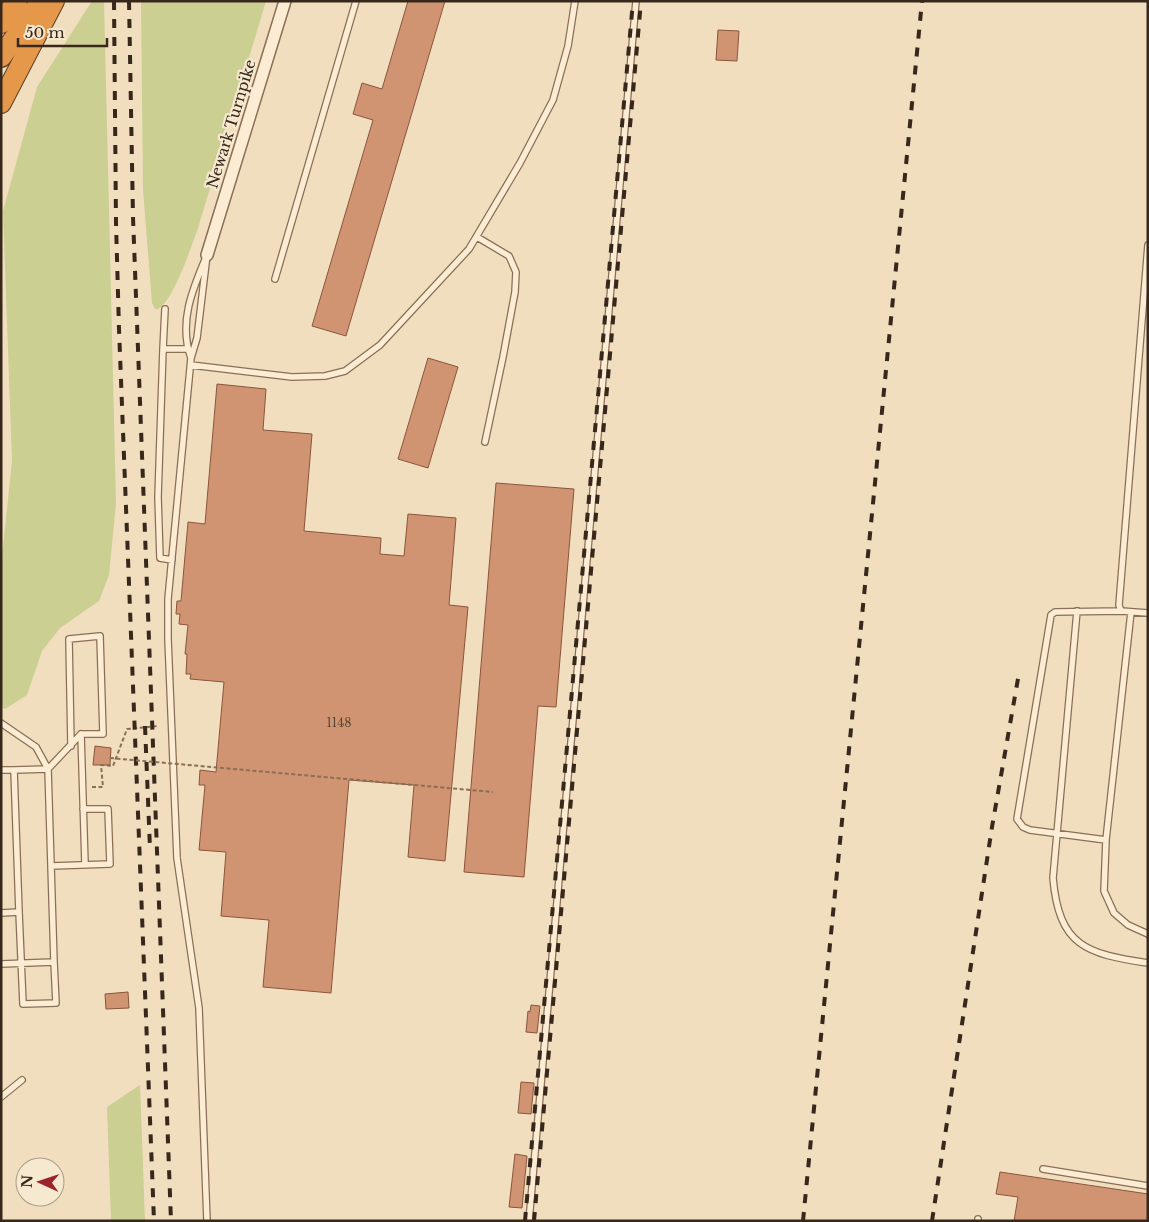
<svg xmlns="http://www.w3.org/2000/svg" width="1149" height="1222" viewBox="0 0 1149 1222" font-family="'Libre Baskerville',serif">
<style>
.green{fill:#cbcf92}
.building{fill:#d19473;stroke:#8a553b}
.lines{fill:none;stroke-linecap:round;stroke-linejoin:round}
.lane-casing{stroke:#8a6e56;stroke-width:8}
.street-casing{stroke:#8a6e56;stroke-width:14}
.highway-casing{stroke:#573d2b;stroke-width:22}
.path{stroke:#8a6e56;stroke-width:2;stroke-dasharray:4 2.5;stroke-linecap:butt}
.lane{stroke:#fbecd3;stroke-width:5.5}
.street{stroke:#fbecd3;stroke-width:11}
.highway{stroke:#e5974a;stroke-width:20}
.rail{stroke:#38281c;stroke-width:4;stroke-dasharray:9 9;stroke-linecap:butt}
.path-bridge{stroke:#8a6e56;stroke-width:2;stroke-dasharray:4 2.5;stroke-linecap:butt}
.labels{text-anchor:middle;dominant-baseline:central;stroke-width:4.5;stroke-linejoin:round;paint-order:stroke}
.number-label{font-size:12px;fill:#5e4332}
.street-label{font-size:15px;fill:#38281c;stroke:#f7e9cf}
</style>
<rect width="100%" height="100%" fill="#f0debf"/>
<path class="green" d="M 92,1 L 104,1 L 116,503 L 109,575 L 99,601 L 60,628 L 42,651 L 27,695 L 5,709 L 1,707 L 1,566 L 12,461 L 3,211 L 37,87 Z
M 141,1 L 266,1 L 198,228 C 192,245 173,302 158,309 L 155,309 L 152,303 L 143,190 Z
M 140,1085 L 145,1221 L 111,1221 L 107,1107 Z"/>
<path class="building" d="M 408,1 L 445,1 L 346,336 L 312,326 L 373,120 L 353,114 L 362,83 L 382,89 Z
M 718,30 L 739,31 L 737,61 L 716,60 Z
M 428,358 L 458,367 L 428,468 L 398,459 Z
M 217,384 L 266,389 L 263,430 L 312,434 L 304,531 L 381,538 L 380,554 L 404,556 L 408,514 L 456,518 L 449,605 L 468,607 L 445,861 L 408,857 L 414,785 L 349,780 L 331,993 L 263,987 L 269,920 L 221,916 L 226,852 L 199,850 L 205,785 L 199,785 L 200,770 L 216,772 L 224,682 L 190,679 L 191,674 L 186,674 L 187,654 L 185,654 L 188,625 L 179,624 L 180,614 L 176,614 L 177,601 L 181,601 L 188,522 L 205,524 Z
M 496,483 L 574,489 L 556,707 L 538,706 L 524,877 L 464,872 Z
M 95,746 L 111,748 L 110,765 L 93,765 Z
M 128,992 L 129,1008 L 106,1009 L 105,994 Z
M 531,1005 L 540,1006 L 537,1033 L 526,1032 L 528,1011 L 530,1012 Z
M 521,1082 L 534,1083 L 531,1114 L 518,1113 Z
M 515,1154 L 527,1156 L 522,1208 L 509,1207 Z
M 1000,1172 L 1148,1194 L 1148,1221 L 1014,1221 L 1018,1197 L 996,1194 Z"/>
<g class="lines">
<g class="lane-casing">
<path id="lane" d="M 477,237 L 509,256 L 516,272 L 515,292 L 503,357 L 485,442
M 1148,245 L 1119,605 L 1121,611 L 1148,613
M 207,255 L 197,338 L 191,358 C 178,322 193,288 207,255 Z
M 275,279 L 356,1
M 163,349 L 165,309
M 191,358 L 168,599 L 168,639 L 177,858 L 199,1008 L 207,1221
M 191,365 L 292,377 L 325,376 L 345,371 L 380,345 L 469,249 L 520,163 L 553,100 L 568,46 L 575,1
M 172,560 L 160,558 L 158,497 L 163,349 L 188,349
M 1077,611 L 1053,878 C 1059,946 1086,954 1148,963
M 1131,612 L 1106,840 L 1104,891 L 1114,913 L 1128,925 L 1148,934
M 1,723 L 36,747 L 48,769 L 54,962
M 71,746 L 69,639 L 100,636 L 103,734 L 81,734 L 85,864
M 1,770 L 14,770
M 1106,840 L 1030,830 L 1023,827 L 1017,819 L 1051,615 L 1055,612 L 1121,611
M 51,866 L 110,864 L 108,809 L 83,809
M 1,913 L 19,912 L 14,770 L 48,769 L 81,734
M 1,964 L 54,962 L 56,1003 L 23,1004 L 19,912
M 1,1097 L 22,1080
M 1043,1169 L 1148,1186
M 529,1221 L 636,1
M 978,1221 L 978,1219"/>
</g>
<g class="street-casing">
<path id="street" d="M 207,255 L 285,1"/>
</g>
<g class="highway-casing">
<path id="highway" d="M 1,23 L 17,1
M 1,57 L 41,1
M 1,103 L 54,1"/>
</g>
<path class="path" d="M 92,787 L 103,787 L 101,765 L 113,766 L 127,729 L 158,726"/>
<use href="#lane" class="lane"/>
<use href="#street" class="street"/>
<use href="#highway" class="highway"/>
<path class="rail" d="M 114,1 L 116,223 L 119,329 L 154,1221
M 129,1 L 133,217 L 171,1221
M 145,726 L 150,849
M 525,1221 L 633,1
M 534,1221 L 641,1
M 803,1221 L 922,1
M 932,1221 L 992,827 L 1019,673"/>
<path class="path-bridge" d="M 110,758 L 493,792"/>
</g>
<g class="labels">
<g class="number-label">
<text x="339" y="722">1148</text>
</g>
<g class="street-label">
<text transform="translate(231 124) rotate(-73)">Newark Turnpike</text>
</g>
</g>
<rect width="1149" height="1222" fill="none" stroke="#38281c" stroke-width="5"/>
<g transform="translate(40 1182) rotate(273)"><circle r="24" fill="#f7e9cf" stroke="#ab9c87"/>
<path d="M0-4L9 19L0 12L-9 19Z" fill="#9c232c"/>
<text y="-8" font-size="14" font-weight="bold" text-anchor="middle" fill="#38281c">N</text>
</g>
<path d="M18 38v8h89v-8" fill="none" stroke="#38281c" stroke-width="2.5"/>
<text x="25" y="38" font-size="15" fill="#38281c" stroke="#f7e9cf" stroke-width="4" paint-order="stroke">50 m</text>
</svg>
